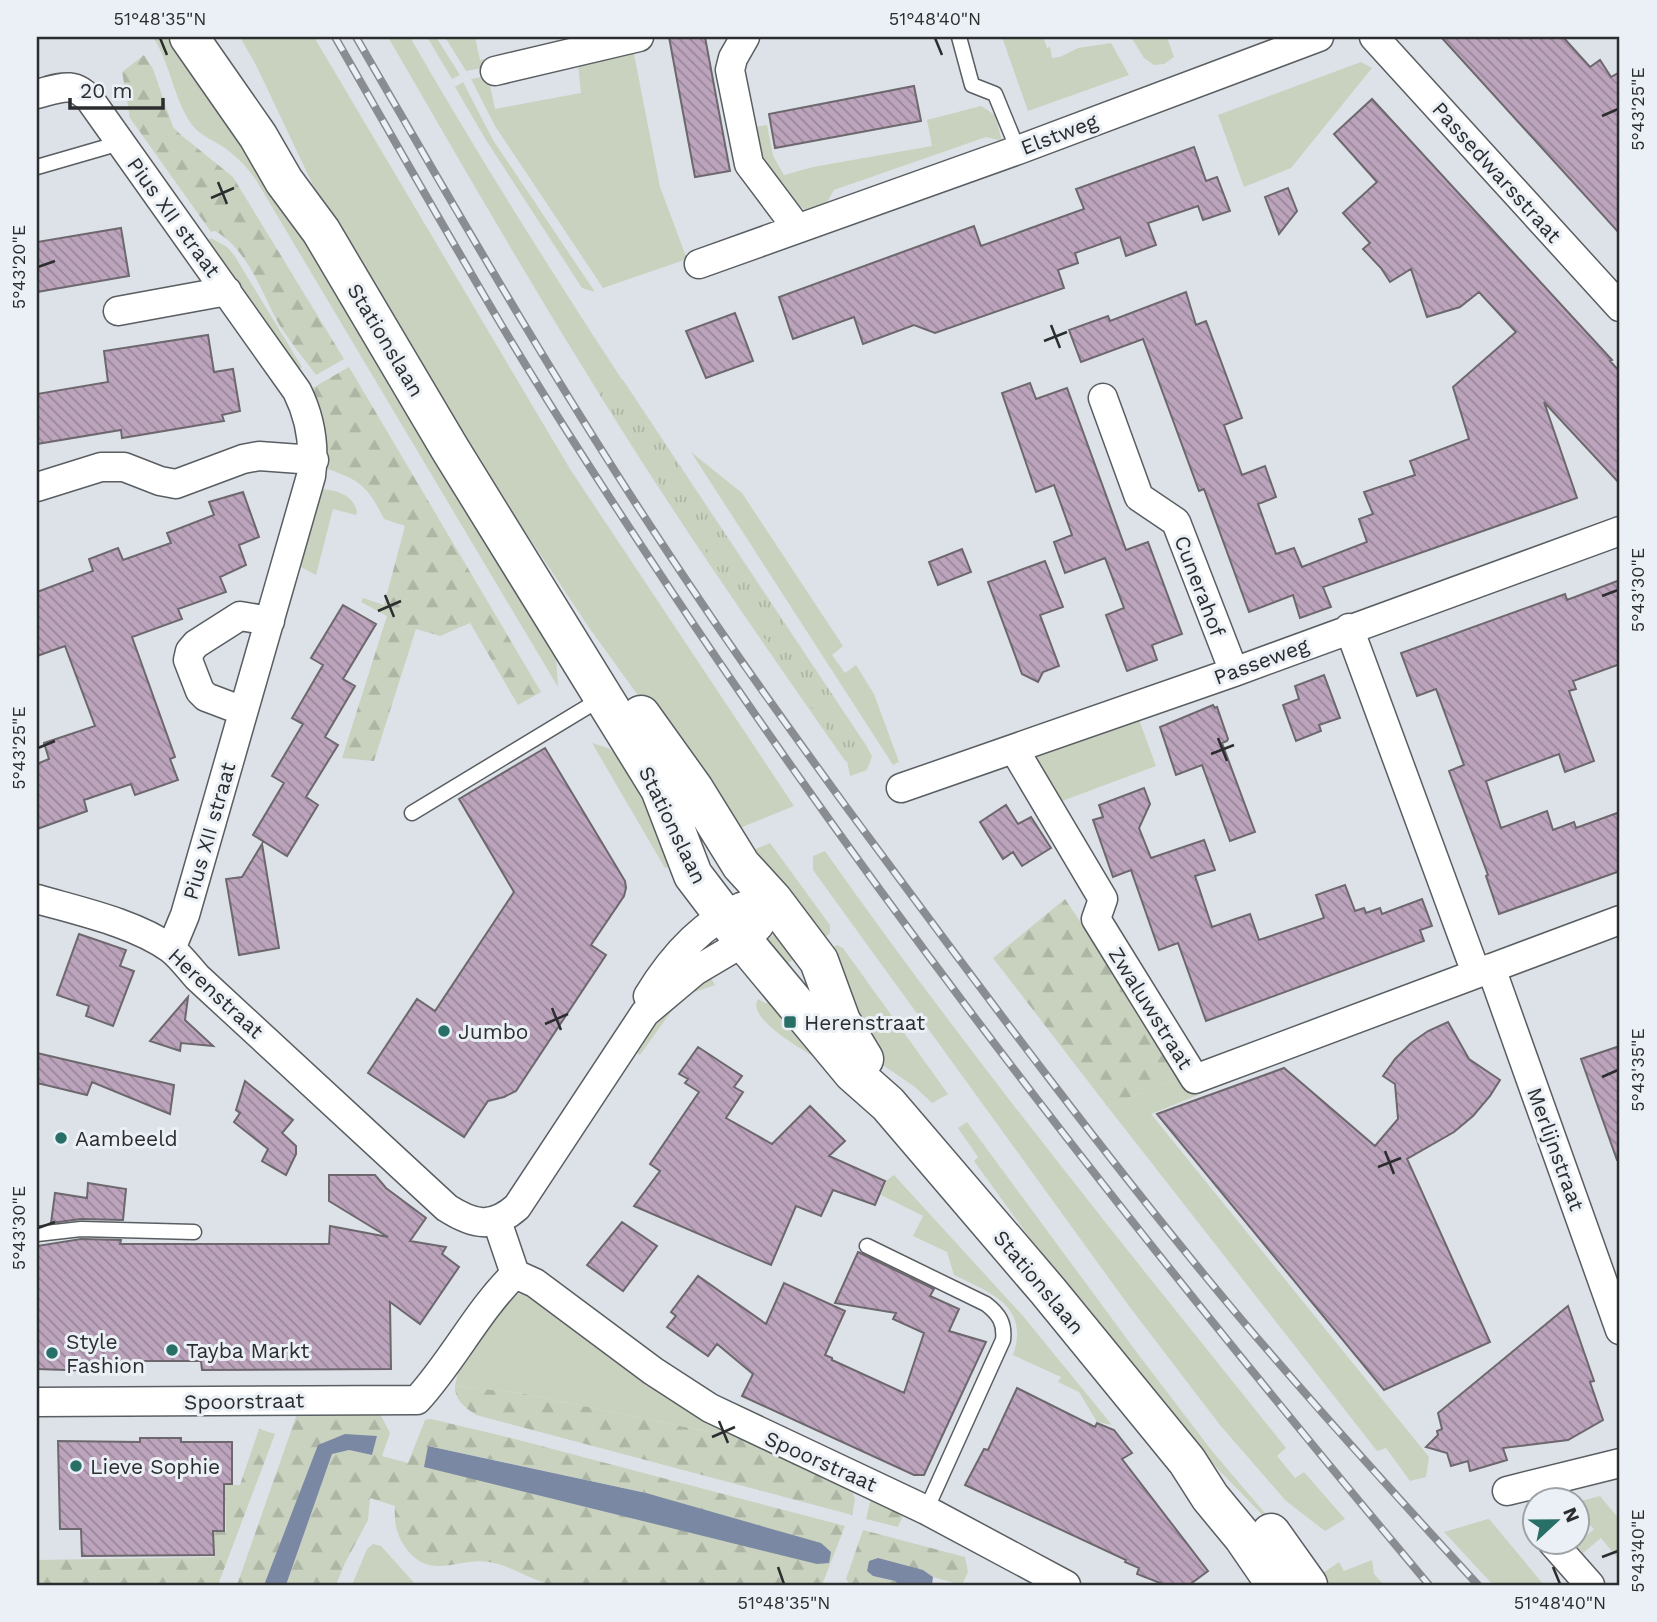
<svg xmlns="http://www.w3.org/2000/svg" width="1657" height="1622" viewBox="0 0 1657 1622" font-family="'Work Sans',sans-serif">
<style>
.grass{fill:#c9d2be}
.forest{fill:url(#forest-firs);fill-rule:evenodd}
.park{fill:url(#park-tufts)}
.water{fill:#7a88a3}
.building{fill:url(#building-back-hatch);stroke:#6d686d;stroke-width:2}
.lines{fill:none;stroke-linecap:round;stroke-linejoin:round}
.lane-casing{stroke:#595e62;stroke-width:17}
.street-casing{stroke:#595e62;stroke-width:31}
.secondary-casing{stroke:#595e62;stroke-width:41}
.lane{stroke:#fff;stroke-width:14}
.street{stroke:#fff;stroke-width:28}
.secondary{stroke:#fff;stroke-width:38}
.rail-casing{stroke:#898c91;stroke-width:8}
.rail{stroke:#eaf0f5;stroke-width:5;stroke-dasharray:16;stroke-linecap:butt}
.ticks{fill:none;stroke:#2b2d2f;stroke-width:2.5}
.poi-dot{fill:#287067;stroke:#eaf0f5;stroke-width:2.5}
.labels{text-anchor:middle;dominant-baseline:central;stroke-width:6;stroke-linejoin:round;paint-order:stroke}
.street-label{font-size:21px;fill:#2b2d2f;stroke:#eaf0f5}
.poi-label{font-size:21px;fill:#2b2d2f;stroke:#eaf0f5;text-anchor:start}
.neatline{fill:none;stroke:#2b2d2f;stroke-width:2.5}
.ticks-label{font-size:18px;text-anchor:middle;fill:#2b2d2f}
</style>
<defs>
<pattern id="forest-firs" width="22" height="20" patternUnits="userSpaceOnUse" patternTransform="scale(1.75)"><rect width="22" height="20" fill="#c9d2be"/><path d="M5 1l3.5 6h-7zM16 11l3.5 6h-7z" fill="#adb5a4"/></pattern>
<pattern id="park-tufts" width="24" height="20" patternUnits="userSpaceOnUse" patternTransform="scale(1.75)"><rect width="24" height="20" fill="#c9d2be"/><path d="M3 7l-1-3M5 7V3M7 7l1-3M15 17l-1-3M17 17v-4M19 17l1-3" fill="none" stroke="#adb5a4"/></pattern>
<pattern id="building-back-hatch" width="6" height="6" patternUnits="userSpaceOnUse" patternTransform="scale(1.75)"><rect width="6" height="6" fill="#bca4bc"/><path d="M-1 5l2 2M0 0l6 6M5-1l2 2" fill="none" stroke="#998699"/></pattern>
</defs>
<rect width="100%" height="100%" fill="#dde2e8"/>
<path class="grass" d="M 153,37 L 179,37 L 245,135 L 556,658 L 558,687 L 256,180 C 247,167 237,157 225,148 C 215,141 201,136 193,126 C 174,101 171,65 153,37 Z
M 240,37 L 314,37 L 570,469 L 794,806 L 730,832 L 692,770 L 590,629 L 474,455 L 321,202 L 256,65 Z
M 388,37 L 410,37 C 550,281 711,513 867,747 L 872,756 L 867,770 L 850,776 L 847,761 L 846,762 C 758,636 670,510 590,379 C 520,266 454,151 388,37 Z
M 427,37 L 436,37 L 460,75 L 452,79 Z
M 445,37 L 475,37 L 480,60 L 486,59 L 487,67 L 466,71 Z
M 1002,37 L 1044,39 L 1047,48 L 1050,47 L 1052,58 L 1060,57 L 1078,48 L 1111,43 L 1129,75 L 1028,111 Z
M 1131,37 L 1167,37 L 1174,57 L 1164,64 L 1154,65 L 1144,58 Z
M 633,49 L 660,187 L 687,259 L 603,288 L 495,126 L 471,79 L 488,76 L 495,109 L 581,93 L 578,64 Z
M 1361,62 L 1372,68 L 1291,168 L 1244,187 L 1218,115 Z
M 463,82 L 493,140 L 595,292 L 582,288 L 486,140 L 455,87 Z
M 981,106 L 995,115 L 1002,141 L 986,137 L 834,190 L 826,204 L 806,210 L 796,205 L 761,157 L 755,127 L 767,125 L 773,156 L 784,175 L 813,167 L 932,146 L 927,120 Z
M 211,238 L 227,247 L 234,255 L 302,367 L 297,371 L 205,242 Z
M 691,452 L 742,493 L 843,646 L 832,655 L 845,673 L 856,665 L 874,694 L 899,762 L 893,765 Z
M 320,489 C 336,490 353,494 357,512 L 356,515 L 333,509 L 316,575 L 299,566 Z
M 1138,717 L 1156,766 L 1062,801 L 1033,754 Z
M 592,743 L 608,748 L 624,760 L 679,862 L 665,868 Z
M 770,843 L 830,925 L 830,933 L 820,942 L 744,854 Z
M 825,851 C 970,1057 1129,1252 1286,1448 L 1277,1456 L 1295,1478 L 1304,1472 L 1345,1519 L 1325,1531 L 1286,1501 L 1220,1425 L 1129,1306 L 813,870 L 813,856 Z
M 774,935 L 786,936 L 803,952 L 779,970 L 757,945 Z
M 837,945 L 843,948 L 948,1094 L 932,1103 L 915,1087 L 877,1061 L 823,954 Z
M 710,976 L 715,985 L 689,994 L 678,1002 L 640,1055 L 637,1053 L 637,1049 L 666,1008 Z
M 758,999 L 765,1003 L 770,1002 L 841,1072 C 822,1060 756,1028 756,1004 Z
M 1184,1077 L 1198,1095 L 1151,1114 L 1429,1457 L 1426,1477 L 1410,1481 L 1386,1448 L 1377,1451 L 1107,1106 Z
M 967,1122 L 1138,1354 L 1212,1451 L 1264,1512 L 1303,1545 L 1301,1549 L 1281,1534 L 1180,1430 L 1068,1291 L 974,1161 L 978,1157 L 958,1128 Z
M 894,1175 L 1023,1316 L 1112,1425 L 1097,1422 L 1079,1392 L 1058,1382 L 1061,1377 L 1013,1355 C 1030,1306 991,1293 954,1275 L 947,1252 L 913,1236 L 923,1216 L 881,1195 L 886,1181 Z
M 516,1293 L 529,1297 L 654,1387 L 734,1434 L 724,1435 L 520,1393 L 455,1386 L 458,1372 L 504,1299 Z
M 1600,1496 L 1620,1520 L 1620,1561 L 1601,1538 L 1583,1553 L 1576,1545 L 1594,1529 L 1577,1512 L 1577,1502 Z
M 1488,1519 L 1490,1520 L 1544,1585 L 1493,1585 L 1444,1532 Z
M 373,1544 L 381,1546 L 416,1585 L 352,1585 L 367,1549 Z
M 1372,1560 L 1374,1574 L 1384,1585 L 1316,1585 L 1313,1580 L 1339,1562 L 1344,1571 Z"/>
<path class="forest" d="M 144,55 L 153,69 L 173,127 L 181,135 L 233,177 L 344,359 L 316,375 C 304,359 291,343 280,326 C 262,294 248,249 215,231 L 211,232 L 130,118 L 122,72 Z
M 349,367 L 541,692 L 518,705 L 470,623 L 440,636 L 416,629 L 374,761 L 342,758 L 387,616 L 361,602 L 363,598 L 384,605 L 405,526 L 384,519 C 368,486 359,479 324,468 L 309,390 Z
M 1065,899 L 1184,1077 L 1107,1106 L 993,958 Z
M 455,1386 L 520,1393 L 724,1435 L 734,1434 L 851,1487 L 855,1500 L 852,1515 L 476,1415 C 465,1407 455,1401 455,1386 Z
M 297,1414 L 380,1414 L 390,1433 L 382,1456 L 408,1463 L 425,1420 L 431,1419 L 511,1438 L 845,1526 L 822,1585 L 555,1585 C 531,1582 512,1565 489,1562 C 458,1557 430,1582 405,1547 C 396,1534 394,1522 395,1506 L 370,1498 L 368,1520 L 345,1563 L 336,1585 L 286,1585 L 332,1453 L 349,1450 L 372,1455 L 377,1436 L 318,1446 L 264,1585 L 237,1585 ZM 429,1446 L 646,1493 L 424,1467 Z
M 259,1429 L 275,1434 L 218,1585 L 37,1585 L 37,1560 L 214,1557 L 214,1532 L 226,1532 L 225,1485 L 240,1485 Z
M 871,1498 L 904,1513 L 898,1527 L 866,1519 Z
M 863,1530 L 965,1557 L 968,1572 L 962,1585 L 933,1577 L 923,1570 L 869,1561 L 867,1571 L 873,1576 L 895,1581 L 899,1585 L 850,1585 L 846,1579 Z"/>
<path class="park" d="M 623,380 L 867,747 L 847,760 L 599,394 Z"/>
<path class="water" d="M 345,1434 L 377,1436 L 372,1455 L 349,1450 L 332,1454 L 286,1585 L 264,1585 L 318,1445 Z
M 428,1446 L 646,1493 L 821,1543 L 831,1552 L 829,1563 L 817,1564 L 424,1467 Z
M 878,1558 L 923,1570 L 933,1577 L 932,1585 L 899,1585 L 895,1581 L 873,1576 L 867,1571 L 869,1561 Z"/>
<path class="building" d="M 669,37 L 705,37 L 730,171 L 695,177 Z
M 1441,37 L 1563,37 L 1590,67 L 1600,60 L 1611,77 L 1620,72 L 1620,234 Z
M 914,86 L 921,121 L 775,148 L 769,114 Z
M 1372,99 L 1612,360 L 1610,361 L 1620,372 L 1620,484 L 1544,402 L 1577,498 L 1323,587 L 1331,607 L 1300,618 L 1293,595 L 1249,612 L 1204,489 L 1199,491 L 1143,339 L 1081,362 L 1069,330 L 1108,316 L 1110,321 L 1186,292 L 1196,325 L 1206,321 L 1242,418 L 1224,425 L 1242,475 L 1265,466 L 1276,497 L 1258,504 L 1276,554 L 1294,548 L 1302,567 L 1367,542 L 1359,519 L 1373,514 L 1364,492 L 1415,475 L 1410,461 L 1469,439 L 1453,387 L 1516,332 L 1479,292 L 1460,307 L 1427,317 L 1411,269 L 1390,282 L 1381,268 L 1363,249 L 1370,243 L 1343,213 L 1377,182 L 1334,134 Z
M 1194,147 L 1206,181 L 1217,177 L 1230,211 L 1203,220 L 1198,206 L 1148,223 L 1156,245 L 1126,256 L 1120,237 L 1075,253 L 1078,263 L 1058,270 L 1064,288 L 935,333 L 914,325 L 863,344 L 854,317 L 793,339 L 779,297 L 974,226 L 981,246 L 1084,209 L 1076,189 Z
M 1288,188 L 1297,211 L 1279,234 L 1265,197 Z
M 121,228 L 129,276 L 37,292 L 37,242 Z
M 735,313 L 753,361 L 706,378 L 686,331 Z
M 208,335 L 214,372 L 233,369 L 240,411 L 222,415 L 224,421 L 122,438 L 121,430 L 37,444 L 37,394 L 108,382 L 104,351 Z
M 1030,383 L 1036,399 L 1067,388 L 1126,550 L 1148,542 L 1182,634 L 1152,645 L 1157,660 L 1127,671 L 1106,615 L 1124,608 L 1105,558 L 1065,573 L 1054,542 L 1072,535 L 1054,485 L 1036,492 L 1002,393 Z
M 243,492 L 259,537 L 239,545 L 246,565 L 220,577 L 226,592 L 178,609 L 182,619 L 132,637 L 175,757 L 170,759 L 178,780 L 135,795 L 131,784 L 84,800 L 87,811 L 37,829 L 37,764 L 49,759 L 44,743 L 95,726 L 65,646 L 37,656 L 37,592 L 93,571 L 89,559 L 118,548 L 123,560 L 171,543 L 167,533 L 214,515 L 209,502 Z
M 962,549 L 971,572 L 938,585 L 929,562 Z
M 1045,561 L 1063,607 L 1040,615 L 1059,666 L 1043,672 L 1038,682 L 1022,674 L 988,582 Z
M 1620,580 L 1620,664 L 1573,681 L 1576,689 L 1569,691 L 1594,761 L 1565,772 L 1559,754 L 1486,781 L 1501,828 L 1547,811 L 1553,830 L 1574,822 L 1576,828 L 1620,812 L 1620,871 L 1499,914 L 1486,876 L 1488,875 L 1449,771 L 1464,765 L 1436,689 L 1417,696 L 1401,653 L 1565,594 L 1567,600 Z
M 343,605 L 376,624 L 343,679 L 355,686 L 325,737 L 338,745 L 306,797 L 318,805 L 287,856 L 253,835 L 284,783 L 272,776 L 303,724 L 292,718 L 323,665 L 311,658 Z
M 1324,675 L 1340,718 L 1319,725 L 1321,731 L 1296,741 L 1283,705 L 1299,699 L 1295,686 Z
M 1213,705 L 1215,708 L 1217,707 L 1228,739 L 1227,741 L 1222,743 L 1255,832 L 1230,841 L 1202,765 L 1176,775 L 1160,727 Z
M 545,748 L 625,881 L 626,888 L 624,896 L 591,945 L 606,955 L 516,1091 L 504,1097 L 488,1101 L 464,1137 L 368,1073 L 417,999 L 435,1011 L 514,892 L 459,799 Z
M 1144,788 L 1150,804 L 1139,828 L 1151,858 L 1204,840 L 1215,870 L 1195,876 L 1212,927 L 1250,914 L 1259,940 L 1324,918 L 1316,895 L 1345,885 L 1355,911 L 1364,908 L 1366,913 L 1380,908 L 1382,914 L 1422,899 L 1432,926 L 1420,930 L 1424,941 L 1206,1021 L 1178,943 L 1159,950 L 1131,870 L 1113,877 L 1093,820 L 1103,817 L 1099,805 Z
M 1006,805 L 1018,824 L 1031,817 L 1051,848 L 1022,866 L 1013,852 L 1003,859 L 980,822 Z
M 262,844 L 279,948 L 239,955 L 226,879 L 242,877 Z
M 79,934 L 126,950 L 120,966 L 134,971 L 113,1026 L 86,1016 L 89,1006 L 57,995 Z
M 188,997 L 185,1020 L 213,1046 L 181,1043 L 180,1051 L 150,1041 Z
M 1448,1022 L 1469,1059 L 1500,1080 L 1490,1096 L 1473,1116 L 1454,1132 L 1407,1159 L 1490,1342 L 1384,1390 L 1157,1114 L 1284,1068 L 1375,1146 L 1398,1119 L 1395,1084 L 1383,1076 L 1395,1059 L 1411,1043 L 1428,1031 Z
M 1620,1046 L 1620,1160 L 1617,1160 L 1581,1059 Z
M 698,1047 L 742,1076 L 734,1087 L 743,1092 L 726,1118 L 772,1144 L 810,1106 L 845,1141 L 829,1156 L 885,1181 L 875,1205 L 833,1190 L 821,1216 L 796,1206 L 771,1265 L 634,1206 L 660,1171 L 650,1164 L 699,1092 L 685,1083 L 688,1079 L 679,1074 Z
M 37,1053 L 174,1085 L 170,1114 L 92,1082 L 87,1095 L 37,1083 Z
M 245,1081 L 293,1120 L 282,1133 L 296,1146 L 296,1154 L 286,1175 L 262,1161 L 268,1149 L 234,1122 L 240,1113 L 236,1110 Z
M 329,1175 L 375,1175 L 386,1188 L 426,1218 L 410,1241 L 446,1247 L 442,1254 L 459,1267 L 420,1324 L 390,1302 L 391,1369 L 202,1370 L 201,1361 L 127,1361 L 127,1372 L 37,1369 L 37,1246 L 81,1239 L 121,1240 L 120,1244 L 329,1244 L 330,1226 L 388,1237 L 329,1201 Z
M 88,1183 L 126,1189 L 123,1220 L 81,1219 L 51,1223 L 55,1193 L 87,1198 Z
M 622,1222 L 657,1246 L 623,1291 L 587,1265 Z
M 858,1252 L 934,1289 L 930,1296 L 959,1309 L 949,1331 L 986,1342 L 924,1475 L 914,1475 L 742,1396 L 753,1374 L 717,1344 L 708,1356 L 667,1327 L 676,1316 L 671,1312 L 698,1276 L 766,1324 L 784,1283 L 845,1311 L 825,1355 L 832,1358 L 832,1360 L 904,1393 L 924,1333 L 893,1319 L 896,1313 L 835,1303 Z
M 1568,1306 L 1594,1381 L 1590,1382 L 1603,1420 L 1568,1440 L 1503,1448 L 1507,1460 L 1470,1471 L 1468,1461 L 1451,1466 L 1447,1453 L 1426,1447 L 1438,1435 L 1437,1431 L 1442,1429 L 1438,1413 Z
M 1017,1388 L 1095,1427 L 1097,1423 L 1114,1430 L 1132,1453 L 1122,1459 L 1208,1571 L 1189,1585 L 1165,1585 L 1137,1574 L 1139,1568 L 1125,1562 L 1126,1560 L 965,1485 L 984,1449 L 988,1450 Z
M 140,1438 L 181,1438 L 181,1442 L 232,1442 L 232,1484 L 224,1484 L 224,1531 L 213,1531 L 214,1555 L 82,1556 L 81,1529 L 60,1529 L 58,1441 L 140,1442 Z"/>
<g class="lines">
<g class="lane-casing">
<path id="lane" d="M 959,37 L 972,85 L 995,94 L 1018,150
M 37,167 L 120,143
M 412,813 L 602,698
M 37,1234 L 81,1229 L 194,1232
M 867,1246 L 986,1304 C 999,1314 1005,1323 1003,1340 L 926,1510"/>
</g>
<g class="street-casing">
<path id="street" d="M 745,37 L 733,58 L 730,70 L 749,164 L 797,228
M 1374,37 L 1620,307
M 495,71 L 639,37
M 37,94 C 60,88 74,80 91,101 L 297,391 C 311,419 315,446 311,476 L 185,915 L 171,949
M 699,264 L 1018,150 L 1319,37
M 118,311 L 227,291
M 1103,398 L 1139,497 L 1176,522 L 1234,672
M 37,487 L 101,467 L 124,467 L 160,481 L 176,484 L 243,459 L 259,456 L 314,460
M 1349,628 L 1476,973
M 243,711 L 206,697 L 200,691 L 188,660 L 190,651 L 196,644 L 240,616 L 270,621
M 1014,749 L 1103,899 L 1096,919 L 1195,1079 L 1620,920
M 901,788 L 1234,672 L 1620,531
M 37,899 C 78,911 135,923 171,949 C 180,956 189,968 197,977 L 447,1208 C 474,1225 492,1229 517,1207 L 645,1013 L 695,971 L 744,942 L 759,926 L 773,900
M 1491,968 L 1620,1330
M 648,996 C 670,960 700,924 741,907 C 750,903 763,902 773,900
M 497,1221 L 515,1274 L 535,1283 L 653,1371 L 710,1408 L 926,1510 L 1066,1585
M 37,1402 L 417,1400 C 453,1361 477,1311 515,1274
M 1507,1491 L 1620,1463
M 1552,1542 L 1590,1585"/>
</g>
<g class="secondary-casing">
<path id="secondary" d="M 189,37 L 258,136 L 284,181 L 321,231 L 450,449 L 660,789 L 693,875 L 744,942 L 853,1073 L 888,1104 L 1048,1291 L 1187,1461 L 1210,1497 L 1243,1537 L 1276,1585
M 641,715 L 694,789 L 741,865 L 773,900 L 819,961 L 841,1021 L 864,1059
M 1271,1533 L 1308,1585"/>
</g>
<use href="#lane" class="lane"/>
<use href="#street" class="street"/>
<use href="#secondary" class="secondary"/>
<g class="rail-casing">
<path id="rail" d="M 335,37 C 390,133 445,230 502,326 C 554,413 610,499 666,583 C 898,933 1160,1264 1429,1585
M 356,37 C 465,226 574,415 697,596 C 745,668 796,738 847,808 C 975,981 1102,1154 1241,1319 C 1318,1410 1398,1498 1478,1585"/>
</g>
<use href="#rail" class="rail"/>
</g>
<path class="ticks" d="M 160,38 L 167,55M 935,38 L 942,55M 1602,116 L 1618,109M 218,182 L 227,204M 211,198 L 234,188M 38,267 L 55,261M 1051,325 L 1060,348M 1044,341 L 1067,332M 385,595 L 394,617M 1602,596 L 1618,590M 378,611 L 401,601M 1218,738 L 1227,761M 38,748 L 55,741M 1211,754 L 1234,745M 552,1008 L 561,1030M 545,1024 L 568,1014M 1602,1077 L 1618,1070M 1385,1151 L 1394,1174M 1378,1167 L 1401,1158M 38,1228 L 55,1222M 719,1421 L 728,1443M 712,1437 L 735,1427M 1602,1557 L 1618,1551M 778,1567 L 784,1584M 1553,1567 L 1560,1584"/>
<g class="poi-dot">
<rect x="783" y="1015" width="14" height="14" rx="3.5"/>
<circle cx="444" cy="1031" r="7"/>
<circle cx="61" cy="1138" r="7"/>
<circle cx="172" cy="1350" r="7"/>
<circle cx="52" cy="1353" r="7"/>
<circle cx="76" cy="1466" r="7"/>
</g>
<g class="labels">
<g class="street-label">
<text transform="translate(1059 134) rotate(-21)">Elstweg</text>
<text transform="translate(1497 172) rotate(48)">Passedwarsstraat</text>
<text transform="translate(174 217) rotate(54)">Pius XII straat</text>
<text transform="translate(386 340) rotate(59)">Stationslaan</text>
<text transform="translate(1200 586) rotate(69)">Cunerahof</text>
<text transform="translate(1261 661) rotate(-20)">Passeweg</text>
<text transform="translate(673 825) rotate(64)">Stationslaan</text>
<text transform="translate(209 831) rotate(-74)">Pius XII straat</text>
<text transform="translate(216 993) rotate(43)">Herenstraat</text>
<text transform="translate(1151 1008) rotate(58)">Zwaluwstraat</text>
<text transform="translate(1556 1149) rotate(70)">Merlijnstraat</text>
<text transform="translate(1039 1282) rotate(50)">Stationslaan</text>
<text transform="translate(244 1401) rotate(-1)">Spoorstraat</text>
<text transform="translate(821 1461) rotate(24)">Spoorstraat</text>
</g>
<g class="poi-label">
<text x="804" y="1022">Herenstraat</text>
<text x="458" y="1031">Jumbo</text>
<text x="75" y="1138">Aambeeld</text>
<text x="66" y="1341">Style<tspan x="66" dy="24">Fashion</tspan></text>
<text x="186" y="1350">Tayba Markt</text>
<text x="90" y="1466">Lieve Sophie</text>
</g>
</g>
<rect width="1657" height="1622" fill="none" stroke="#eaf0f5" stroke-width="77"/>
<g transform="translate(1556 1521) rotate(68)"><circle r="33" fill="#eaf0f5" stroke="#9ea2a6" stroke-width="2"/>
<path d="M0-5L12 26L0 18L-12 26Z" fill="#287067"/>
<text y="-10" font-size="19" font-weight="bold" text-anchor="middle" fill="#2b2d2f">N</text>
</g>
<path d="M70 98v10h93v-10" fill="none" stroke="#2b2d2f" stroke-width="3.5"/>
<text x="80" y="98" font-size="21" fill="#2b2d2f" stroke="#eaf0f5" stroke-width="5" paint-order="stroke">20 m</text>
<rect x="38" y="38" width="1580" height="1546" class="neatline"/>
<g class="ticks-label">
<text x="160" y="25">51°48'35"N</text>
<text x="935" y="25">51°48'40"N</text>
<text transform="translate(1638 109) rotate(-90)" y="6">5°43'25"E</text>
<text transform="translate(19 267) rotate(-90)" y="6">5°43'20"E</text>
<text transform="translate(1638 590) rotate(-90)" y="6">5°43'30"E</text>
<text transform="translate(19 748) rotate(-90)" y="6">5°43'25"E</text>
<text transform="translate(1638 1070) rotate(-90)" y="6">5°43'35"E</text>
<text transform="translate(19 1228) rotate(-90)" y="6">5°43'30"E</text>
<text transform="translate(1638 1551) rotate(-90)" y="6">5°43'40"E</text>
<text x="784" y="1609">51°48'35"N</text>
<text x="1560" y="1609">51°48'40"N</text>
</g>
</svg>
